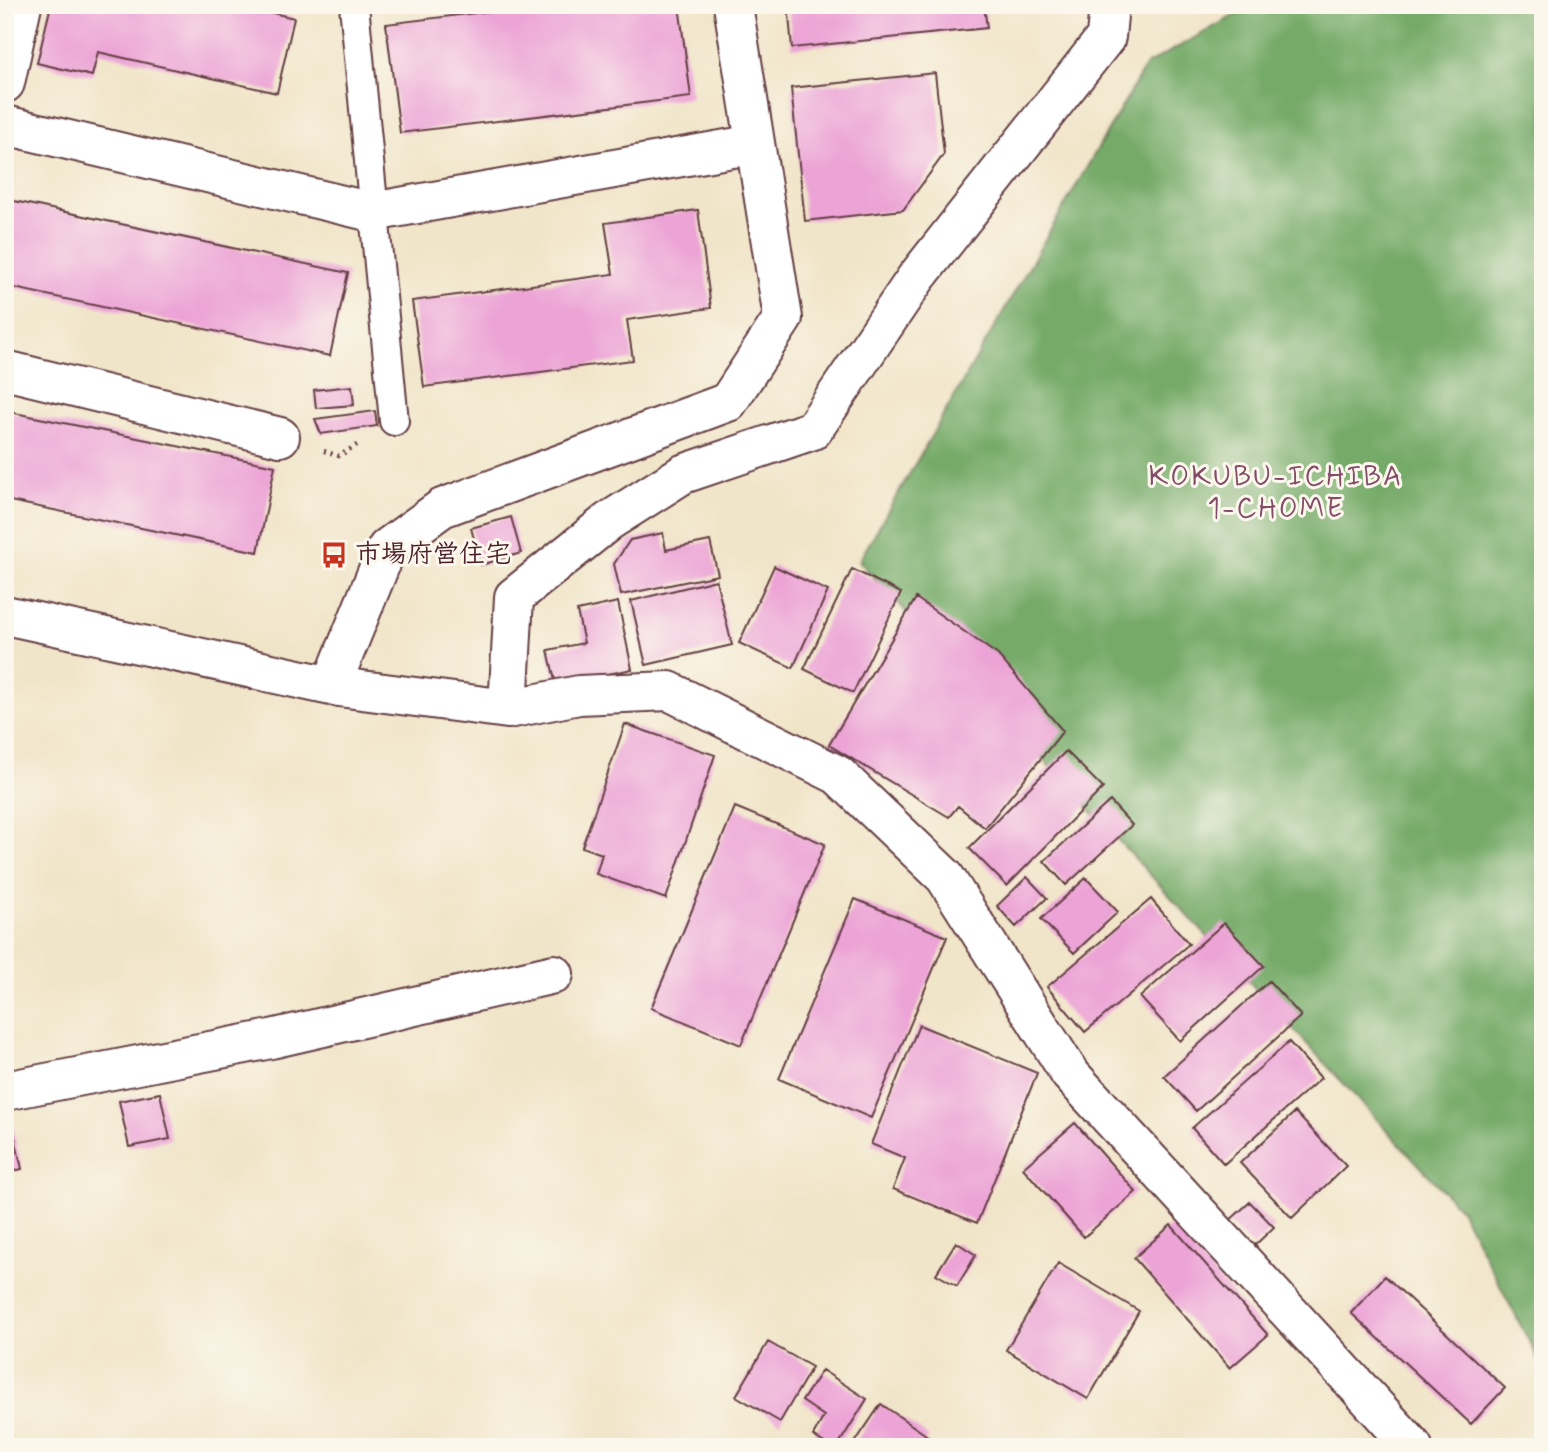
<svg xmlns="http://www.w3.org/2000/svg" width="1548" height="1452" viewBox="0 0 1548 1452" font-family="Mynerve,'Klee One',sans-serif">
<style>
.forest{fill:#74aa68;stroke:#5f644a;stroke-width:2}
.building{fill:#eca3d6}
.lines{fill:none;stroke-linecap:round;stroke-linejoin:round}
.lane-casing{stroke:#633d43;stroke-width:32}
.street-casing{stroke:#633d43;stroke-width:42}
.path{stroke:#633d43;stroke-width:4.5;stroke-dasharray:2 5;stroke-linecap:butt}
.lane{stroke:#fff;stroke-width:28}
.street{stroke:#fff;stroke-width:38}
.labels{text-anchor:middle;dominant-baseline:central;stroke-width:6;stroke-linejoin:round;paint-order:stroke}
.poi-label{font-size:26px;font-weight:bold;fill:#4a1f2b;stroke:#fbf7ec;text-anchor:start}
.neighbourhood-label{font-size:28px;letter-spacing:2px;fill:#834d67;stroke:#fbf7ec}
</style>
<rect width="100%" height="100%" fill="#fbf7ec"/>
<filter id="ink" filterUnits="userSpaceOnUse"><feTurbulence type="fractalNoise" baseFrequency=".0143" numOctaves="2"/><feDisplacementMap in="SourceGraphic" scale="14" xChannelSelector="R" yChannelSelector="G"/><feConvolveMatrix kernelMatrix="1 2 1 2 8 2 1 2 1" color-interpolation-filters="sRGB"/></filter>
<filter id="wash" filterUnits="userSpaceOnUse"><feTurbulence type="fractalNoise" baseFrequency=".00686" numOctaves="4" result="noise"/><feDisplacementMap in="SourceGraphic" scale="28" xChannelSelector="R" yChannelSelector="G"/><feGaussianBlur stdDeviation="1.57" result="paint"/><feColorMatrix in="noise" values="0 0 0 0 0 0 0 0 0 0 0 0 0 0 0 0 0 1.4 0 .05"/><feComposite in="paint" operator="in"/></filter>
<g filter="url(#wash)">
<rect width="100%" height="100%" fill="#f1e5c9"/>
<path class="forest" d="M 1253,5 L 1543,5 L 1543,1368 L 1460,1209 L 859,561 L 1146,65 Z"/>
<g id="blocks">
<path class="building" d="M 51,5 L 239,5 L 294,18 L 277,93 L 98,52 L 92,76 L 37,63 Z
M 540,5 L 679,5 L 691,97 L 400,133 L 386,24 Z
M 788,5 L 984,5 L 987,28 L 792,48 Z
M 935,73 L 944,154 L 903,210 L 805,221 L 791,88 Z
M 5,199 L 348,273 L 330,356 L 5,286 Z
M 698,210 L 711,308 L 627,320 L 633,360 L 424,387 L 412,301 L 613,274 L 605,223 Z
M 352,386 L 354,405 L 316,408 L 314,390 Z
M 5,411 L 275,466 L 258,552 L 5,500 Z
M 375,411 L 377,426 L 321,434 L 315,419 Z
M 511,517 L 521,553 L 481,565 L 471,528 Z
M 663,533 L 666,550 L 710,541 L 718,575 L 621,595 L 614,564 L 630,540 Z
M 774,566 L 828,591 L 793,668 L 739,643 Z
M 852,569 L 901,593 L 853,693 L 804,669 Z
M 716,580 L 732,645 L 646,665 L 631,601 Z
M 916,598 L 998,655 L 1063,731 L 985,828 L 958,806 L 949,817 L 829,745 Z
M 618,602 L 632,669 L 556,685 L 548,650 L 584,643 L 577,611 Z
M 625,724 L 715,755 L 666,899 L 596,874 L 602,854 L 582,847 Z
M 1066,751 L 1103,788 L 1007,886 L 969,848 Z
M 1110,801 L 1132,825 L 1066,885 L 1044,861 Z
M 735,807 L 825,844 L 741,1045 L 651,1008 Z
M 1027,877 L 1047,898 L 1016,927 L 997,906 Z
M 1086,878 L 1118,912 L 1074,953 L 1041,919 Z
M 855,899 L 947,937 L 871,1118 L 779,1079 Z
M 1151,899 L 1189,944 L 1085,1032 L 1047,987 Z
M 1224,923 L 1264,966 L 1180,1041 L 1140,997 Z
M 1269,981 L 1301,1016 L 1196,1111 L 1164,1076 Z
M 919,1025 L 1037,1073 L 977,1223 L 893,1189 L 905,1158 L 871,1144 Z
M 1289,1042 L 1321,1078 L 1224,1164 L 1192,1128 Z
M 160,1093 L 170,1139 L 129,1147 L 119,1101 Z
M 1295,1112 L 1346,1166 L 1292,1218 L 1240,1163 Z
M 1075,1123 L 1136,1192 L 1084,1237 L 1023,1168 Z
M 12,1125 L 22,1169 L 5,1173 L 5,1127 Z
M 1250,1202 L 1274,1227 L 1253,1247 L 1228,1222 Z
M 1171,1225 L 1268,1335 L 1230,1368 L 1134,1258 Z
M 956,1242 L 976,1255 L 957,1286 L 936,1274 Z
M 1058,1263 L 1139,1311 L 1088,1399 L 1006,1350 Z
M 1385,1276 L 1505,1388 L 1471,1424 L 1351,1313 Z
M 768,1342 L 812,1367 L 780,1422 L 736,1396 Z
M 822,1370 L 867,1399 L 837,1447 L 831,1447 L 813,1436 L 824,1416 L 802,1401 Z
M 881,1404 L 929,1437 L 922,1447 L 852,1447 Z"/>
</g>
</g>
<g filter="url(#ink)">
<use href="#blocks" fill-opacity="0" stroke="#633d43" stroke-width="2"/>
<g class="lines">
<g class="lane-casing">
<path id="lane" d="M 354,5 L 394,421"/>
</g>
<g class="street-casing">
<path id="street" d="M 5,83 L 22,5
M 5,125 L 372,212 L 755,144
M 5,370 L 280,437
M 5,615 L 331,686 L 508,709 L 579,695 L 669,691 L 838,775 L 945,877 L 1070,1074 L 1413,1447
M 331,686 L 387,548 L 442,508 L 728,402 L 783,318 L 733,5
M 508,709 L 514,597 L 609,521 L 683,474 L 813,430 L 916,278 L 1106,37 L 1109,5
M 5,1091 L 271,1039 L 554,974"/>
</g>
<path class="path" d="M 324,451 L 339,456 L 360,443"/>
<use href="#lane" class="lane"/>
<use href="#street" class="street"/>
</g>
</g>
<defs>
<g id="bus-bare" transform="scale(2.1)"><path d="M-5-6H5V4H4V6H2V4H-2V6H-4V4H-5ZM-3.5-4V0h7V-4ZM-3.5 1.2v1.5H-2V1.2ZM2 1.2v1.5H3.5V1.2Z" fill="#c8321e" stroke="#fbf7ec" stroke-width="2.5" paint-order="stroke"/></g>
</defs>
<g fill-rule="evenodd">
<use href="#bus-bare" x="334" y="555"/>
</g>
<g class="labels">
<g class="poi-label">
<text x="355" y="555">市場府営住宅</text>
</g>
<g class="neighbourhood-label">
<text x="1276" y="477">KOKUBU-ICHIBA<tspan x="1276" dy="32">1-CHOME</tspan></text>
</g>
</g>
<rect width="1548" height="1452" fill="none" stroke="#fbf7ec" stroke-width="28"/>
</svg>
